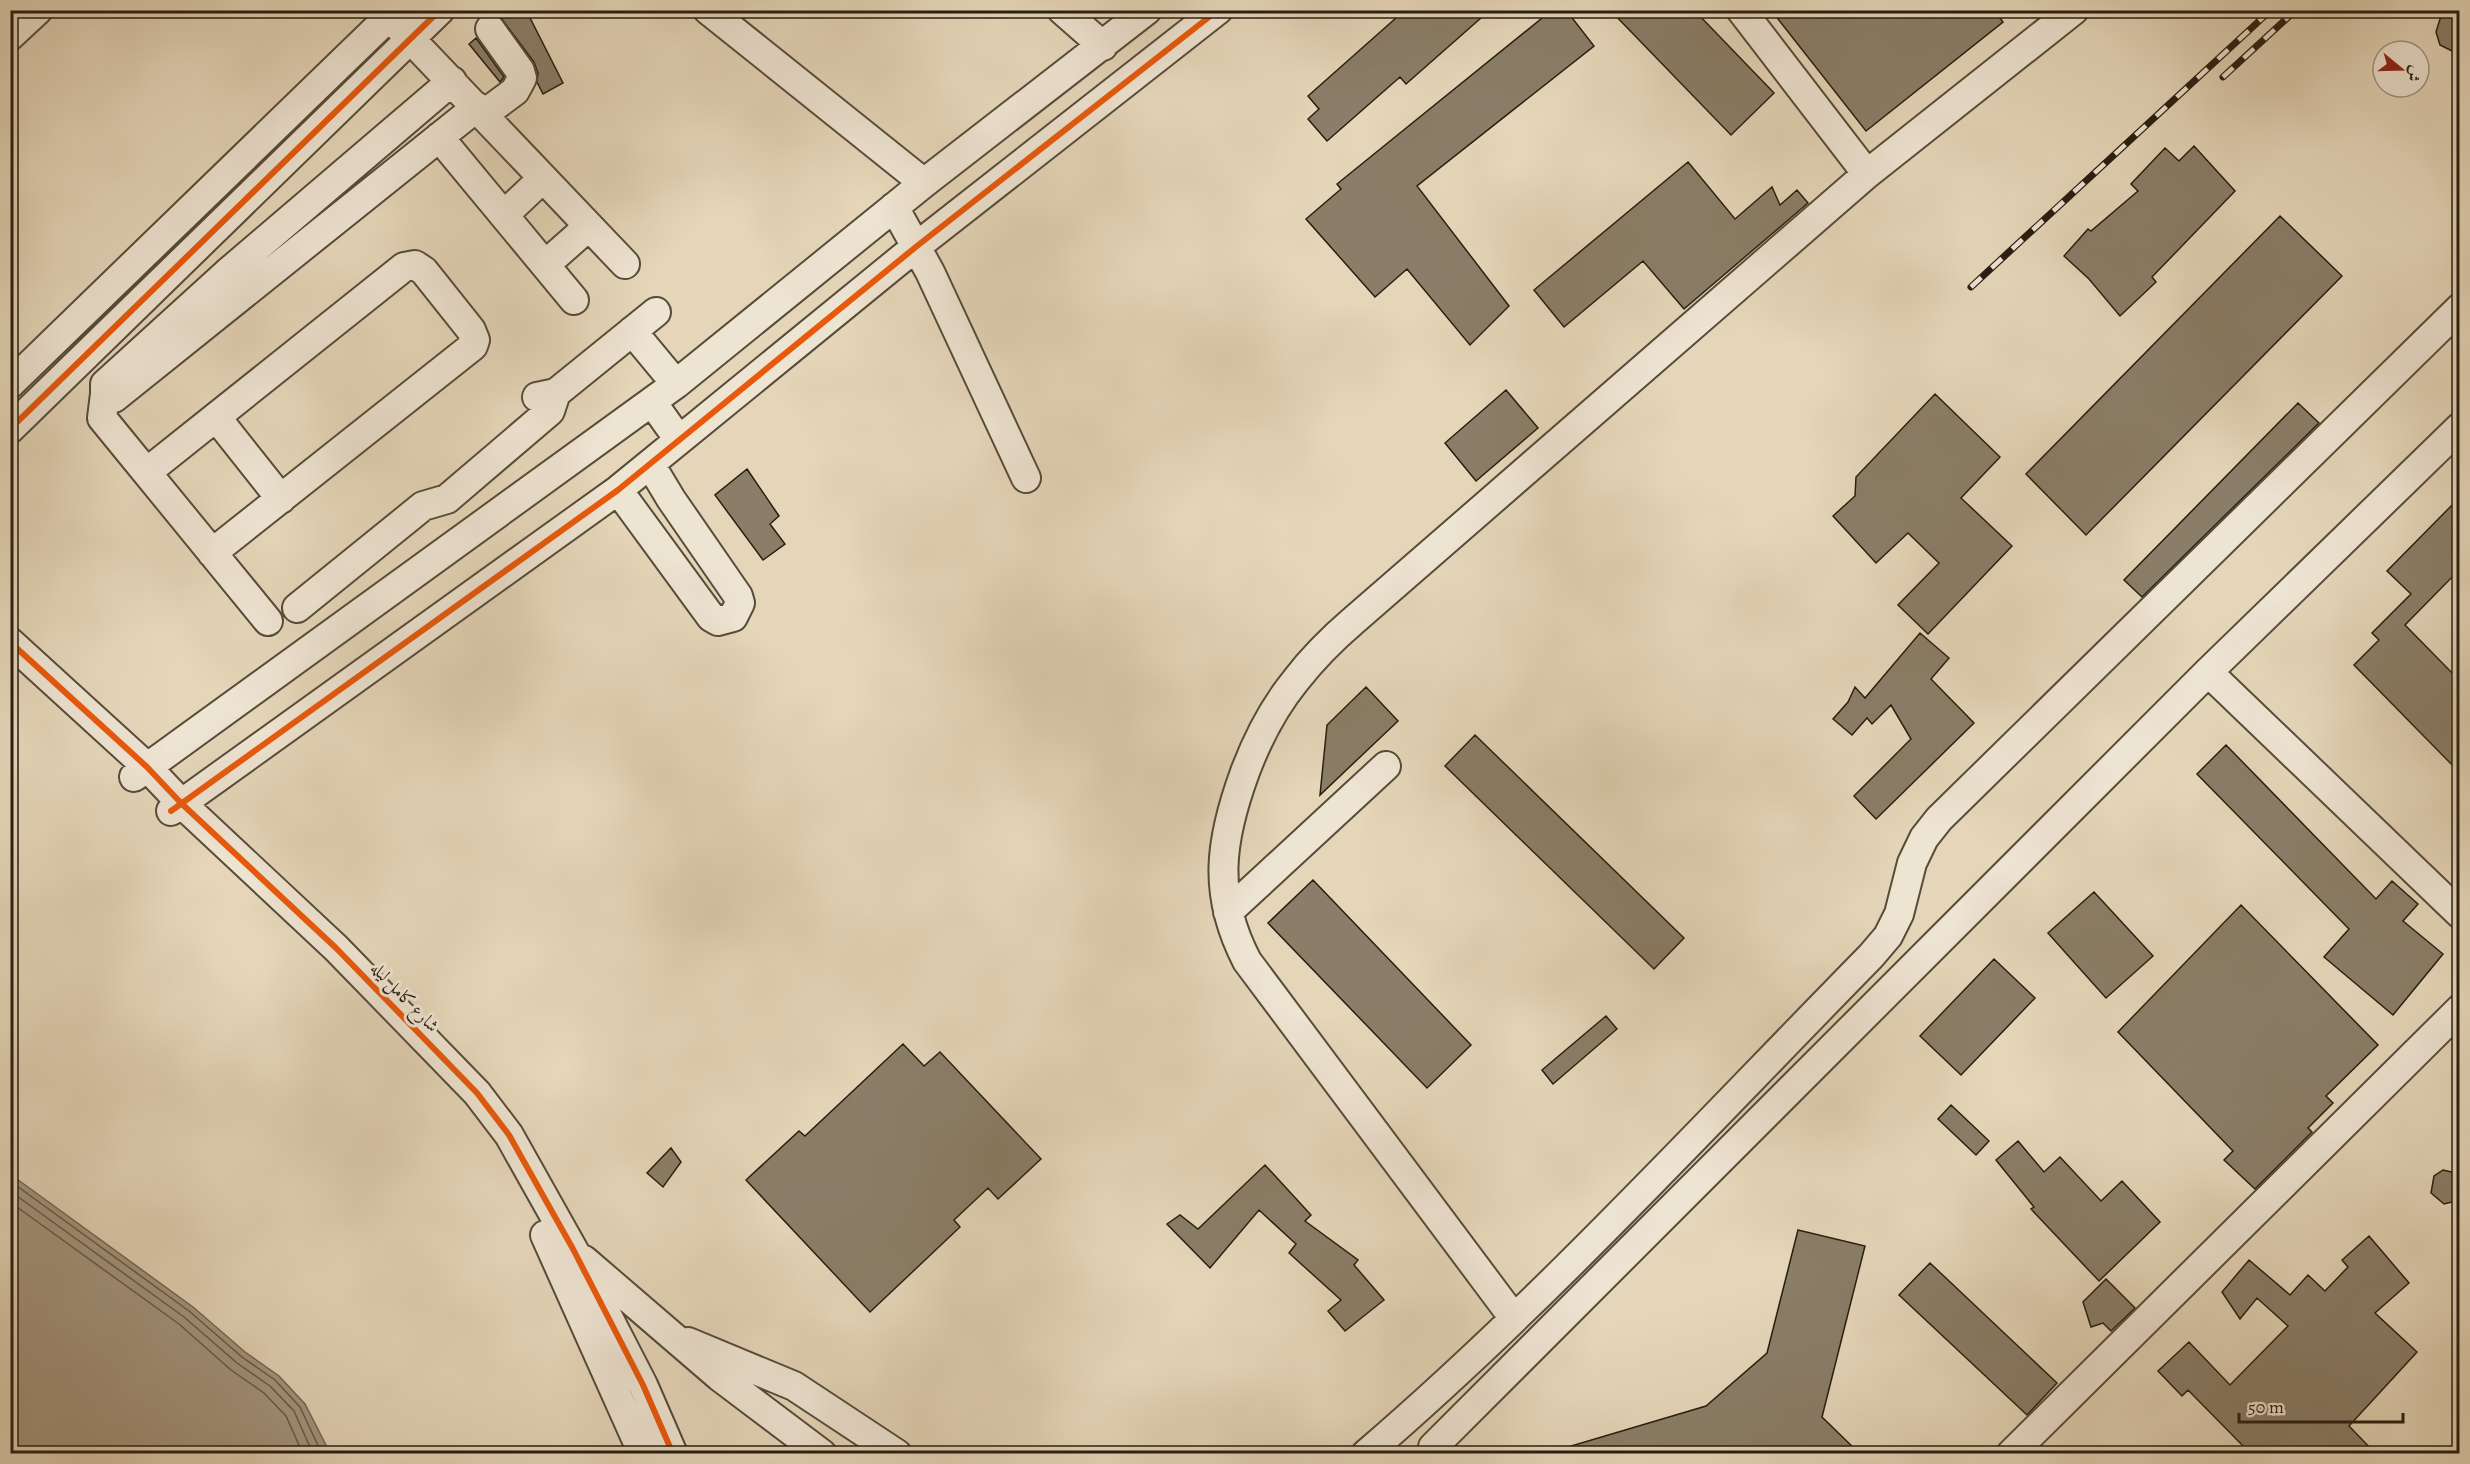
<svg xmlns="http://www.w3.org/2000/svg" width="2470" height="1464" viewBox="0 0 2470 1464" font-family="Alegreya,Amiri,serif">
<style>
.water{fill:#a59780;stroke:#736753;stroke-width:1.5}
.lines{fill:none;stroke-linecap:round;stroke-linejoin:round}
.shore{stroke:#665a48;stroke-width:1.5}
.building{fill:#8a7e68;stroke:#281e10;stroke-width:1.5}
.minor-casing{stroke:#574c3a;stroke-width:32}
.minor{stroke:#eee4d2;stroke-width:28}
.rail-casing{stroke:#281e10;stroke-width:7}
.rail{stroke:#eee4d2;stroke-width:4.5;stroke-dasharray:14;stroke-linecap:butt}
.cycleway-casing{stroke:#eee4d2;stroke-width:10}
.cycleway{stroke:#e8590c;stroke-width:6}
.labels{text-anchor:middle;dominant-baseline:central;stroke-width:6;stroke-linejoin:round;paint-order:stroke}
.street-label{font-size:18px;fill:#281e10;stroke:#eee4d2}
</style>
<rect width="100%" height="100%" fill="#e5d6b9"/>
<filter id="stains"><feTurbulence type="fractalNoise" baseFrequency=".00333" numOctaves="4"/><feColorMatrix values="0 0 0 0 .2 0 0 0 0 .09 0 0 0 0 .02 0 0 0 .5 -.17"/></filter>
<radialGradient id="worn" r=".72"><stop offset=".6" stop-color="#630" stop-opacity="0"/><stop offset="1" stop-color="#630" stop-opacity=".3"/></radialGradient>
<path class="water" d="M 10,1174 L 193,1307 L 245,1352 L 279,1376 L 305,1404 L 330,1453 L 11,1453 Z"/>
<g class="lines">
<path class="shore" d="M 10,1181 L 189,1311 L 242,1357 L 275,1380 L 300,1407 L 322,1454
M 10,1191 L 184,1317 L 237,1363 L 270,1386 L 294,1411 L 313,1454
M 10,1202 L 179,1324 L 231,1370 L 264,1393 L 286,1416 L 303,1454"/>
</g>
<path class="building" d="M 510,10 L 526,10 L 563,83 L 543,94 L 537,82 L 538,73 L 534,62 L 501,18 Z
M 1405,10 L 1490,10 L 1406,84 L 1400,77 L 1327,141 L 1308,119 L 1319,109 L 1308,96 Z
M 1552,10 L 1566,10 L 1594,46 L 1417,186 L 1509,306 L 1470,345 L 1407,269 L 1375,297 L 1306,219 L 1341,189 L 1337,184 Z
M 1610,10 L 1694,10 L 1774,93 L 1731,135 Z
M 1771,10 L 1994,10 L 2003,22 L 1866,131 Z
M 2452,10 L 2460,10 L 2460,55 L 2440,45 L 2436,32 L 2440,19 Z
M 476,38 L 504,77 L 500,82 L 469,44 Z
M 2194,146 L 2235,191 L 2152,277 L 2156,282 L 2120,316 L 2089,279 L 2064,256 L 2088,229 L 2091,231 L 2138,191 L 2131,184 L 2165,148 L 2179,161 Z
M 1688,162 L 1735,219 L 1772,187 L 1780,205 L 1797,190 L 1808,203 L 1684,309 L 1643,261 L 1564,327 L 1534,290 Z
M 2280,216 L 2342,276 L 2086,535 L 2026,474 Z
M 1506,390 L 1538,428 L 1476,481 L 1445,443 Z
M 1935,394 L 2000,457 L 1961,498 L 2012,546 L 1928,634 L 1898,605 L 1939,563 L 1908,533 L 1876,563 L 1833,516 L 1855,496 L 1856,477 Z
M 2298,403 L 2319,423 L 2142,597 L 2124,580 Z
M 747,469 L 779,516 L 770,524 L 785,544 L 763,560 L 715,495 Z
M 2460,497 L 2460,569 L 2405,625 L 2460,681 L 2460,773 L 2354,665 L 2379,640 L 2372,633 L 2411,594 L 2387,571 Z
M 1920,633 L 1949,658 L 1931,679 L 1974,723 L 1876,819 L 1854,796 L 1911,739 L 1891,705 L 1872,724 L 1867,718 L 1852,735 L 1833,719 L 1848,702 L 1855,687 L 1865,698 Z
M 1366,687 L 1398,721 L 1320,795 L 1327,725 Z
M 1475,735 L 1684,938 L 1654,969 L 1445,766 Z
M 2226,745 L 2376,899 L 2392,881 L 2418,904 L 2403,921 L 2443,954 L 2393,1015 L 2324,957 L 2349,929 L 2197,774 Z
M 1313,880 L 1471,1045 L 1427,1088 L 1268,923 Z
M 2094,892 L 2153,956 L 2106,998 L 2048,933 Z
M 2241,905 L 2378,1045 L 2326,1096 L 2333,1103 L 2308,1128 L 2312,1132 L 2255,1189 L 2224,1160 L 2233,1151 L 2118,1032 Z
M 1994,959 L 2035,998 L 1961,1075 L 1920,1036 Z
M 1606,1016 L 1617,1029 L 1553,1084 L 1542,1070 Z
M 903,1044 L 924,1066 L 940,1052 L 1041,1159 L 998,1199 L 988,1188 L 954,1220 L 960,1227 L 870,1312 L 746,1180 L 799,1131 L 805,1136 Z
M 1951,1105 L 1989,1141 L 1976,1155 L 1938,1119 Z
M 2018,1141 L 2044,1172 L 2060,1157 L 2101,1201 L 2122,1181 L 2160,1222 L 2099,1281 L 2031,1209 L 2034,1207 L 1996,1160 Z
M 671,1148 L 681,1162 L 663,1187 L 647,1173 Z
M 1265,1165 L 1311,1215 L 1305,1221 L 1358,1260 L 1354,1265 L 1384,1300 L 1345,1331 L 1328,1311 L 1341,1300 L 1289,1253 L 1296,1244 L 1259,1210 L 1210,1268 L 1167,1224 L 1180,1215 L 1198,1229 Z
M 2443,1170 L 2460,1174 L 2460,1200 L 2444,1204 L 2431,1193 L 2434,1176 Z
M 1798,1230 L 1865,1246 L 1822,1417 L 1860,1454 L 1562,1454 L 1561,1449 L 1706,1406 L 1767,1353 Z
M 2369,1236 L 2409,1283 L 2375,1313 L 2417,1352 L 2349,1426 L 2376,1454 L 2251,1454 L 2188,1390 L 2182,1396 L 2158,1371 L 2189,1342 L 2230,1385 L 2288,1326 L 2257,1298 L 2240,1319 L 2222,1292 L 2249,1260 L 2290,1295 L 2308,1275 L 2325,1291 L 2348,1267 L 2342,1260 Z
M 1930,1263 L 2057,1383 L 2027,1415 L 1899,1295 Z
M 2106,1279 L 2135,1308 L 2111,1331 L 2103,1323 L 2091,1327 L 2083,1302 Z"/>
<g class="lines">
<g class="minor-casing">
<path id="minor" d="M 708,10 L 924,183
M 1062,10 L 1103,46
M 1741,10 L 1867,174
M 399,27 L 625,264
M 10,36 L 38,10
M 452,81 L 227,273 L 105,384 L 105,394 L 114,398 L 477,107
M 484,114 L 515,91 L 522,78 L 520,71 L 490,29
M 439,137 L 574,300
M 894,207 L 930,272 L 1026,478
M 504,215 L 543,178
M 545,265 L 589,226
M 632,331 L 676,384
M 10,384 L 396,10
M 105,394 L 102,418 L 268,621
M 537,397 L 556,393 L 656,312
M 652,402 L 679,440
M 216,417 L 281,499
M 10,429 L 440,10
M 147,472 L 404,267 L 415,265 L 424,271 L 471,330 L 475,340 L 473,346 L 212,553
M 618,490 L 711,617 L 718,621 L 733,617 L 740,603 L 738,596 L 671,499 L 650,464
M 297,608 L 423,506 L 447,499 L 550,411 L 556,393
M 10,642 L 147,767 L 181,803 L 336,948 L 477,1093 L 509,1135 L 573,1249 L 643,1385 L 673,1454
M 2208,672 L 2460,914
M 134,777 L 676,384 L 924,183 L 1147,10
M 171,811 L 618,490 L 917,246 L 1218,10
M 1228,912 L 1386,766
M 545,1235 L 643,1454
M 584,1260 L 720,1377 L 822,1454
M 1513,1317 L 1247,961 C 1212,894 1220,840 1245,772 C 1257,740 1274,707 1296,680 C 1313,658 1332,639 1353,621 L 1867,174 L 2074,10
M 688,1342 L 794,1386 L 897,1454
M 1433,1447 L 2208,672 L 2460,427
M 1366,1454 C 1545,1300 1706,1124 1871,956 L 1888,936 L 1899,914 L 1912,863 L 1924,838 L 1939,819 L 2460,308
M 2011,1454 L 2460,1009"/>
</g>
<use href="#minor" class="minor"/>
<g class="rail-casing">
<path id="rail" d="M 2223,77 L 2296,10
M 1971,287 L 2271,10"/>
</g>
<use href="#rail" class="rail"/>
<g class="cycleway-casing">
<path id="cycleway" d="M 10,429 L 440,10
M 10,642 L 147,767 L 181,803 L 336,948 L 477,1093 L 509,1135 L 573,1249 L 643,1385 L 673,1454
M 171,811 L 618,490 L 917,246 L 1218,10"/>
</g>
<use href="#cycleway" class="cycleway"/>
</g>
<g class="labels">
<g class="street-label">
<text transform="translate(405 997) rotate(46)">شارع كامل ليله</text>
</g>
</g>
<rect width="2470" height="1464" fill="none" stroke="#e5d6b9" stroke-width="36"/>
<rect x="12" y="12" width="2446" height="1440" fill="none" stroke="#281e10" stroke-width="3"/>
<rect x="18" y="18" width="2434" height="1428" fill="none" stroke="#281e10" stroke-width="1.5"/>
<g transform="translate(2401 69) rotate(109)"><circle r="28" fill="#eee4d2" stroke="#9f9584" stroke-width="1.5"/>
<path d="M0-4.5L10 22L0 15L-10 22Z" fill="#8f2418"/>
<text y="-9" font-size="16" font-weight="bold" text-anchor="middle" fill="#281e10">ش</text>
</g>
<path d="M2239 1413v9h164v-9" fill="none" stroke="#281e10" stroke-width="3"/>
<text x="2248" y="1413" font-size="18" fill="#281e10" stroke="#eee4d2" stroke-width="4.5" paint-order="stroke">50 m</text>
<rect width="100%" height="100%" filter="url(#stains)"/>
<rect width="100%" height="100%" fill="url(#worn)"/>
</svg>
